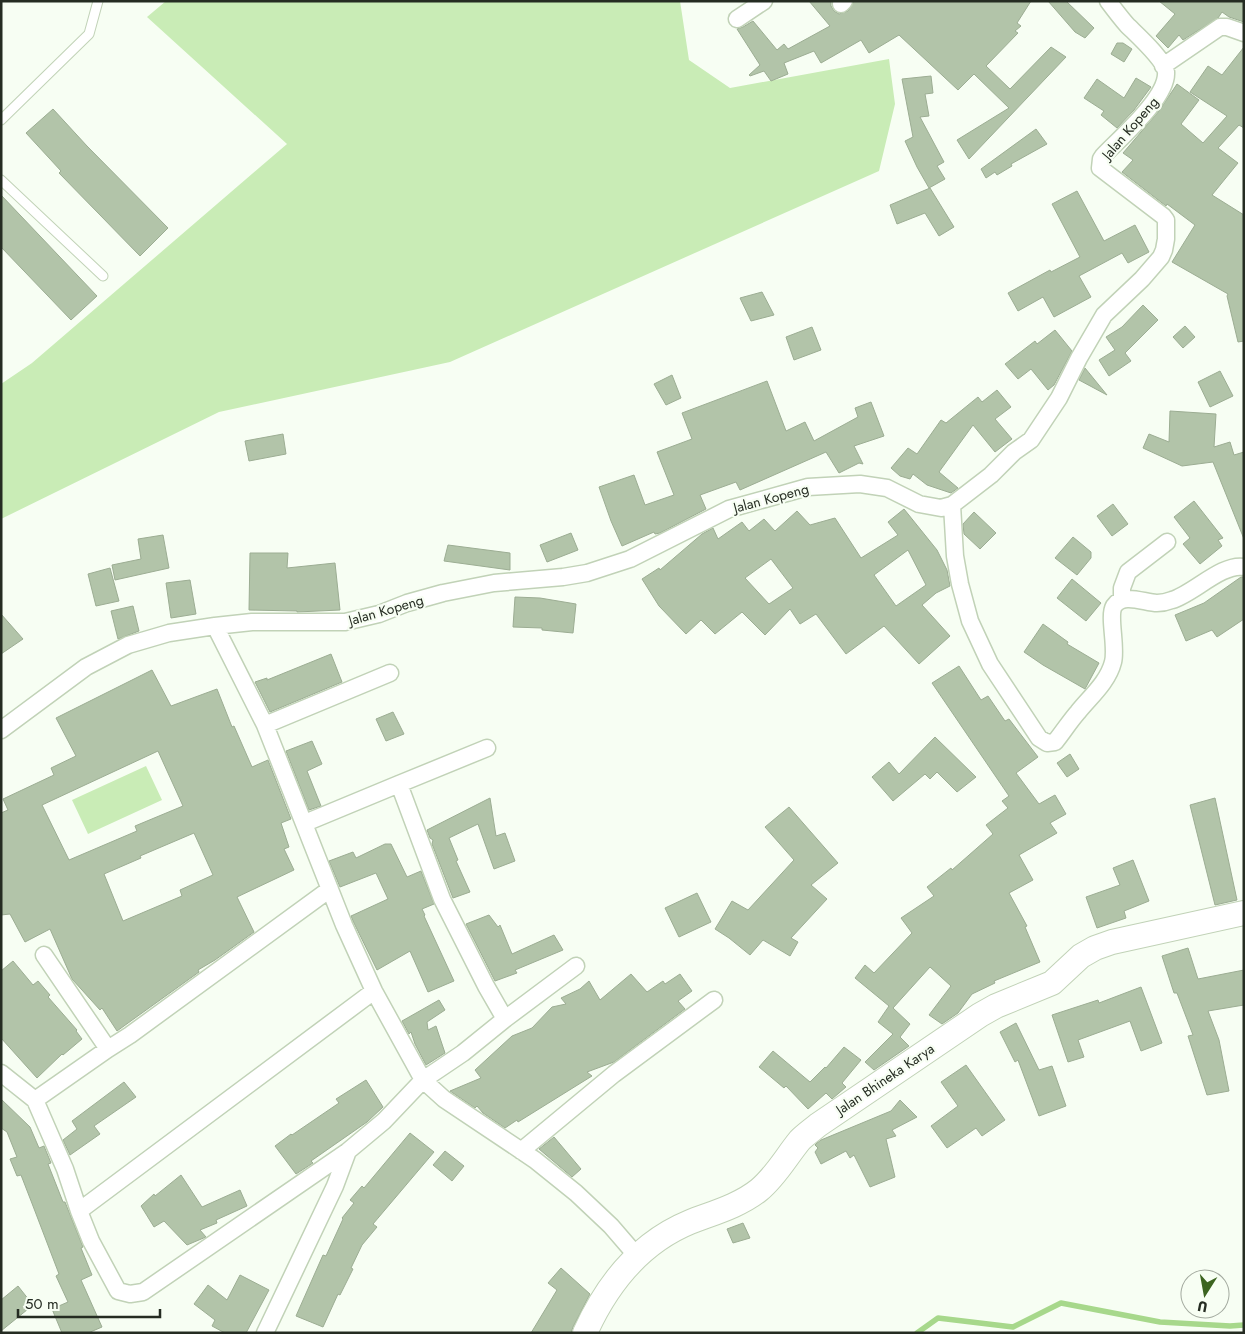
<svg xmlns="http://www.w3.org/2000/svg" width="1245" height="1334" viewBox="0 0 1245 1334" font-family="Jost,sans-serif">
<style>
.green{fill:#c9ecb6}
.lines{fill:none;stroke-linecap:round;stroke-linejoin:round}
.stream{stroke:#a7d88b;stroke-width:5.5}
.building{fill:#b2c4a9;stroke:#9cad93;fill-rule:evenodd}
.lane-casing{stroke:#c1d2b7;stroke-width:11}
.street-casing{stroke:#c1d2b7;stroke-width:19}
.secondary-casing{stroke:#c1d2b7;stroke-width:26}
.lane{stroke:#fff;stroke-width:9}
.street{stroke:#fff;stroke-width:16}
.secondary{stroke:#fff;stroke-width:24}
.labels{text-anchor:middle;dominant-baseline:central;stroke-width:4.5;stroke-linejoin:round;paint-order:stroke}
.street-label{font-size:14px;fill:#252c22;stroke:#f7fef3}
</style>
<rect width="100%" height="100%" fill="#f7fef3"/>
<path class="green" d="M 166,1 L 680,1 L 689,60 L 730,88 L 889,59 L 895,104 L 879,171 L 450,362 L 219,412 L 1,519 L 1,384 L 32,363 L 287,144 L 147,17 Z
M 146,766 L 162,800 L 88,834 L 72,800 Z"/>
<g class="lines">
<path class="stream" d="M 917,1333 L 938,1318 L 1013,1327 L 1061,1303 L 1160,1322 L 1230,1326 L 1244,1325"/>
</g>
<path class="building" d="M 809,1 L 831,1 L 831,6 L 834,11 L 839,14 L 848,11 L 854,1 L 1031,1 L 1017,23 L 1021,26 L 1015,31 L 1018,33 L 986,66 L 1010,89 L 1051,47 L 1066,57 L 969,159 L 957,140 L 1009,108 L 974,74 L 958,90 L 899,35 L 869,53 L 861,40 L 821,63 L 814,51 L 784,63 L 788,74 L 771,81 L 764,71 L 750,76 L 749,75 L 760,65 L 737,29 L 743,27 L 753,21 L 777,50 L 784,44 L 788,49 L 830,26 Z
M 1048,1 L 1066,1 L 1094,28 L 1085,38 L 1075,32 Z
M 1159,1 L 1244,1 L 1244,22 L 1229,17 L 1222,12 L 1218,18 L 1183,40 L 1179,35 L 1168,48 L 1156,36 L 1175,14 Z
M 1117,43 L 1123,43 L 1132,49 L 1124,62 L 1111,54 Z
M 1244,47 L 1244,128 L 1239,125 L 1218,148 L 1238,163 L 1212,195 L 1244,215 L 1244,341 L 1238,342 L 1227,296 L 1228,294 L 1172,262 L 1195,225 L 1167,204 L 1166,206 L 1122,172 L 1133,160 L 1123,153 L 1159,111 L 1177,84 L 1199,100 L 1181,124 L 1203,143 L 1227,116 L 1190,92 L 1208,66 L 1222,75 Z
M 931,76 L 933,93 L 925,94 L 929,116 L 920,117 L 944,162 L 937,166 L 945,179 L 929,188 L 917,167 L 905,141 L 913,137 L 902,79 Z
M 1136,78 L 1151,87 L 1134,110 L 1117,128 L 1101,115 L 1104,111 L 1084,98 L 1097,79 L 1124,98 Z
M 53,109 L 87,146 L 168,228 L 140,256 L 59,173 L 61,171 L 26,133 Z
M 1036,129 L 1047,144 L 1011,164 L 1012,166 L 997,175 L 995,172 L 986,178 L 981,169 Z
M 930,188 L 954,227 L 939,236 L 925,213 L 897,224 L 890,205 Z
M 1077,191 L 1104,241 L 1135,225 L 1149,252 L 1128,263 L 1122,253 L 1079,276 L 1091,297 L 1054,317 L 1043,297 L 1018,311 L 1008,293 L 1050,270 L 1051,272 L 1080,257 L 1052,204 Z
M 1,195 L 97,296 L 71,320 L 1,247 Z
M 762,292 L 774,315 L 751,321 L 740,298 Z
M 1143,305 L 1158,320 L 1125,353 L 1131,361 L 1109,376 L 1099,360 L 1115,350 L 1106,337 L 1122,327 Z
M 1185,326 L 1195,337 L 1183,348 L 1173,337 Z
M 812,327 L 821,350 L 794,360 L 786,337 Z
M 1055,330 L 1072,351 L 1054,385 L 1048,390 L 1031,369 L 1018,379 L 1005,364 L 1035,341 L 1037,344 Z
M 1085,368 L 1107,395 L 1079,380 Z
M 1220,371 L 1233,396 L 1210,407 L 1198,382 Z
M 672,375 L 681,398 L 666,405 L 654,384 Z
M 767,381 L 786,431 L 805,422 L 814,441 L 858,417 L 855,408 L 871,402 L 884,436 L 854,446 L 863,464 L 859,463 L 839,473 L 826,452 L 740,490 L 736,482 L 700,495 L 706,509 L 660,533 L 655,534 L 654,532 L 622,546 L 611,521 L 599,487 L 634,475 L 645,505 L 674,495 L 657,452 L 692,439 L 682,413 Z
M 997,390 L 1011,407 L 995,419 L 1012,439 L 995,452 L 973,425 L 939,472 L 958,488 L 951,493 L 927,485 L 913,474 L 910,479 L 900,476 L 891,468 L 908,448 L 917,454 L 941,420 L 946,423 L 978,397 L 982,402 Z
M 1170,411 L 1216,414 L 1214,447 L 1230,442 L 1234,455 L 1244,452 L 1244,539 L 1213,462 L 1182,466 L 1143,448 L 1149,434 L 1169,442 Z
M 283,434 L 286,454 L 249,461 L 245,441 Z
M 1194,501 L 1223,538 L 1218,540 L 1222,546 L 1200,564 L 1183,544 L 1190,538 L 1174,517 Z
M 1113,504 L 1128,524 L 1112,536 L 1097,516 Z
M 904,509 L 937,550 L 947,570 L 950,586 L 936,593 L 922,605 L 950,636 L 919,664 L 884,626 L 846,654 L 816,614 L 800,624 L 790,609 L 765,635 L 742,612 L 715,634 L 701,620 L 686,634 L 659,606 L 642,579 L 659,568 L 660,570 L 702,534 L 713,528 L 718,539 L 742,522 L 749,531 L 764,519 L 775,531 L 797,511 L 810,525 L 835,518 L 861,558 L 898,535 L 888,522 ZM 908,550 L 926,585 L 896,606 L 874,575 ZM 771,559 L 793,588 L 769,604 L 745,578 Z
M 974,512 L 996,533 L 980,549 L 964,534 L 963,524 Z
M 571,533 L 578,550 L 547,562 L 540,545 Z
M 163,535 L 169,568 L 115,580 L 112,565 L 141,559 L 138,539 Z
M 1073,537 L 1091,552 L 1091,558 L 1077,575 L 1055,558 Z
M 448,545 L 510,553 L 510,570 L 444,561 Z
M 250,553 L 288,553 L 287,568 L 335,563 L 340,610 L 297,612 L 297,611 L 249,610 Z
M 110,568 L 119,601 L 96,606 L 88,574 Z
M 1241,577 L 1244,577 L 1244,619 L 1217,637 L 1212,630 L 1186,641 L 1175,615 L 1204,603 Z
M 1072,579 L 1101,603 L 1086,621 L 1057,598 Z
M 190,580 L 196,614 L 171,618 L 166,583 Z
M 515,597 L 540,598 L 576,604 L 573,633 L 542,630 L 542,628 L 513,627 Z
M 133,606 L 139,631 L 118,639 L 111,611 Z
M 1,614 L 23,639 L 1,654 Z
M 1043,624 L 1068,642 L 1067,644 L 1099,663 L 1085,689 L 1043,665 L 1024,652 Z
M 331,654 L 342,682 L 270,712 L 255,682 L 267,678 L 267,680 Z
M 959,666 L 981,700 L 988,696 L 1005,721 L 1009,719 L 1038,757 L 1016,773 L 1039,804 L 1055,795 L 1066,814 L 1050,823 L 1057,833 L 1019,855 L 1033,880 L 1009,893 L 1027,926 L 1025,927 L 1040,962 L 994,981 L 995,983 L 972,994 L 958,1013 L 942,1024 L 929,1015 L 951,986 L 930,967 L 893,1008 L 910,1024 L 900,1037 L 909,1046 L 874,1070 L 865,1062 L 893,1034 L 878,1022 L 889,1006 L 855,978 L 865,965 L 874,973 L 912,933 L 901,918 L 934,896 L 927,887 L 951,868 L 952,870 L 993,834 L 986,825 L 1008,808 L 1002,801 L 1009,796 L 932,683 Z
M 152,670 L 171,706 L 217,689 L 232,727 L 234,726 L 252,767 L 268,760 L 291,819 L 281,823 L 289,847 L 284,849 L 294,870 L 237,897 L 254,932 L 215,960 L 198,970 L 199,972 L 117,1031 L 102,1008 L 100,1010 L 72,979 L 50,929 L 25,942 L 10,914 L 1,915 L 1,813 L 8,810 L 3,799 L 54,775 L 51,768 L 76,756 L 56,718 ZM 158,751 L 183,806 L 135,826 L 137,831 L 69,860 L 42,805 ZM 194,833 L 213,875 L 180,890 L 182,896 L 123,921 L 104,874 L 141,858 L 140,856 Z
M 393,712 L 404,734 L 386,741 L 376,719 Z
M 935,737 L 976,777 L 957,792 L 937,772 L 930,779 L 925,774 L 893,801 L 872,777 L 889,762 L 899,774 Z
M 312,741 L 322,764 L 307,771 L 321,806 L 309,810 L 286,751 Z
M 1070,754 L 1079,769 L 1067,777 L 1057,763 Z
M 490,798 L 496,836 L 505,833 L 515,861 L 494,869 L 478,824 L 449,838 L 458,860 L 456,861 L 470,892 L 453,898 L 432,844 L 433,840 L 430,838 L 427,830 Z
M 1215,798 L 1237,900 L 1215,905 L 1190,805 Z
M 789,807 L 838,863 L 811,885 L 827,899 L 791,938 L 798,942 L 790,956 L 763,940 L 750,955 L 729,938 L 715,929 L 732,901 L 748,910 L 794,860 L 765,827 Z
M 385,844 L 391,844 L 407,877 L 421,871 L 434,904 L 422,909 L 425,915 L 424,916 L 454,981 L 428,992 L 410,951 L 377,970 L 353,921 L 351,916 L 388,899 L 376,873 L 340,887 L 329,861 L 353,852 L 356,858 Z
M 1133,860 L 1149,901 L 1124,911 L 1126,918 L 1097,928 L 1086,897 L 1120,885 L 1113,868 Z
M 697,893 L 711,922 L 679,937 L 665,908 Z
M 489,915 L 498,927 L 500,925 L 512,954 L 554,935 L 563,950 L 515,970 L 517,973 L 495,981 L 466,924 Z
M 1188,948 L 1198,979 L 1244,970 L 1244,1005 L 1208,1011 L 1219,1040 L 1229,1091 L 1207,1095 L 1188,1036 L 1193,1035 L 1177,993 L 1174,993 L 1162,956 Z
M 13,961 L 33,985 L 38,981 L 50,995 L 48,997 L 77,1030 L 76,1031 L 82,1039 L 63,1055 L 62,1054 L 37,1078 L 1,1038 L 1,971 Z
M 631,974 L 647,992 L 663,981 L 665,984 L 680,974 L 692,991 L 678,1001 L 685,1009 L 614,1062 L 587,1072 L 592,1076 L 518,1122 L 517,1120 L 505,1128 L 483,1113 L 477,1106 L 475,1108 L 450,1091 L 481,1078 L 475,1070 L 512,1036 L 532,1028 L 552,1007 L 566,1004 L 561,998 L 580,989 L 589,981 L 600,1000 Z
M 1141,987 L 1162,1043 L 1141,1051 L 1130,1021 L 1078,1040 L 1084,1057 L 1068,1062 L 1052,1015 L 1098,1000 L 1099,1003 Z
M 439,1000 L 445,1010 L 427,1022 L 428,1030 L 436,1026 L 445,1053 L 426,1065 L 415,1044 L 411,1032 L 409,1034 L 402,1021 Z
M 1016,1023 L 1039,1070 L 1052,1066 L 1066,1106 L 1039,1116 L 1018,1060 L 1015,1062 L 1000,1032 Z
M 844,1047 L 861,1060 L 842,1083 L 846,1087 L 832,1099 L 826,1093 L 808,1109 L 786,1086 L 784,1088 L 759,1067 L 773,1051 L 810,1082 L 825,1067 L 826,1068 Z
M 966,1065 L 1005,1120 L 982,1136 L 976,1128 L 947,1148 L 931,1126 L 958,1106 L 941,1082 Z
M 366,1080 L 383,1107 L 367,1122 L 311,1161 L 313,1163 L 296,1174 L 275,1146 L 291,1134 L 292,1135 L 339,1103 L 336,1099 Z
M 124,1082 L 136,1097 L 94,1126 L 100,1134 L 70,1155 L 63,1140 L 77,1129 L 72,1121 Z
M 1,1099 L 30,1127 L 39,1148 L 44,1146 L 51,1163 L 48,1164 L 63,1202 L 65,1202 L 83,1247 L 81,1248 L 92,1275 L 81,1280 L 102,1327 L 88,1333 L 62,1333 L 52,1309 L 68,1302 L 56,1276 L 59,1274 L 33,1206 L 21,1175 L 17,1176 L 10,1159 L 17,1157 L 7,1132 L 1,1128 Z
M 900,1100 L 917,1117 L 892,1130 L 896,1136 L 886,1139 L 895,1177 L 870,1187 L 854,1155 L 850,1158 L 846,1151 L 821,1164 L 815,1152 L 818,1148 L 815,1145 L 817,1143 L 821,1140 L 891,1111 Z
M 410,1133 L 434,1152 L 373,1224 L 377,1227 L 362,1245 L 351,1268 L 353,1269 L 340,1295 L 338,1294 L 323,1327 L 296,1316 L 323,1255 L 326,1256 L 343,1219 L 342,1218 L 354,1203 L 350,1200 L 362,1186 L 364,1188 Z
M 554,1137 L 581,1169 L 572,1177 L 539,1149 Z
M 445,1151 L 464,1166 L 452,1181 L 433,1165 Z
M 181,1175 L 202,1207 L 240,1190 L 247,1206 L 216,1220 L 217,1223 L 200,1230 L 206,1237 L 187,1245 L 164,1221 L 154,1227 L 141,1206 L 154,1194 L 155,1196 Z
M 743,1223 L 750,1238 L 733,1243 L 727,1229 Z
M 561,1268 L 590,1294 L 573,1327 L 571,1333 L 531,1333 L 557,1290 L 548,1283 Z
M 240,1275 L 269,1290 L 246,1333 L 225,1333 L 212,1326 L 215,1320 L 194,1304 L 208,1285 L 227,1300 Z
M 18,1286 L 33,1305 L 1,1331 L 1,1300 Z"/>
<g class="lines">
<g class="lane-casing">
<path id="lane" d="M 1,120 L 89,34 L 98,1
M 1,180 L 103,276"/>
</g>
<g class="street-casing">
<path id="street" d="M 841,4 L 844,1
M 737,19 L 764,1
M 1163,66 L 1220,27 L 1227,27 L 1244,33
M 952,505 L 955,556 L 960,584 L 970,621 L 990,664 L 1039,738 L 1047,743 L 1055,742 C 1063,732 1070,721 1078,712 C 1090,697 1108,682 1113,662 C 1117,647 1108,616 1114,606 C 1123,592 1145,603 1157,603 C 1163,603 1167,602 1172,600 C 1193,594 1222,563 1244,567
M 1122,600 L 1122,588 L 1128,572 L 1167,542
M 215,626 L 265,725 L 344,925 L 374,991 L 423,1080 L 444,1099 L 535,1160 L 576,1193 L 611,1226 L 636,1255
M 265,725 L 390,673
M 1,730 L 86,667 L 128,645 L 169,633 L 215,626 L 252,622 L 345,622 L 379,614 L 407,603 L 443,593 L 494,583 L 563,577 L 587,573 L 630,559 L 729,509 L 808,487 L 860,484 L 887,488 L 919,504 L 941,508 L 952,505 L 991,475 L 1014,452 L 1031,440 L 1059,398 L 1079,358 L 1104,315 L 1142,279 L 1161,257 L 1164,250 L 1166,239 L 1166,220 L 1163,216 L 1100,168 L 1101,159 L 1103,156 C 1120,138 1168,97 1166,72 C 1164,59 1137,35 1127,25 C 1120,17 1114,9 1108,1
M 399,784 L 487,748
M 44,955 L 108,1049 L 130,1035 L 330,889
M 505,1019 L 576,966
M 1,1073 L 35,1100 L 65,1169 L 79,1211 L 91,1241 L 118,1291 L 130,1294 L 143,1292 L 348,1151
M 35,1100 L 108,1049
M 521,1151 L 614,1074 L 714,1000
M 79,1211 L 374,991
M 265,1333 L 335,1186 L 348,1151 L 384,1121 L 423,1080 L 463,1053 L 505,1019 L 486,986 L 442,899 L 399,784 L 305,823"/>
</g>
<g class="secondary-casing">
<path id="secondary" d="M 585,1333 C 607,1284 639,1243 690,1222 C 713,1213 739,1206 759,1190 C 776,1176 786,1157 800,1140 C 805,1135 812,1130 818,1125 L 980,1015 L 996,1006 L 1052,983 L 1081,956 L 1095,948 L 1112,942 L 1244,913"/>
</g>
<use href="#lane" class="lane"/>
<use href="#street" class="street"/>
<use href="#secondary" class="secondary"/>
</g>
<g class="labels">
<g class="street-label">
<text transform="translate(1130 128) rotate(-49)">Jalan Kopeng</text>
<text transform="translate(771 498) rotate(-15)">Jalan Kopeng</text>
<text transform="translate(386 610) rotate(-16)">Jalan Kopeng</text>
<text transform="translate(885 1079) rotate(-34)">Jalan Bhineka Karya</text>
</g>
</g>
<rect width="1245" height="1334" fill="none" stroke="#252c22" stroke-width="5"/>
<g transform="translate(1205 1294) rotate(191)"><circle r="24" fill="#f7fef3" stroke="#a3aa9f"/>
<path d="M0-4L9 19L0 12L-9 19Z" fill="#3c6420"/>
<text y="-8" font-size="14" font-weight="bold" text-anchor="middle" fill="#252c22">U</text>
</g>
<path d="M18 1309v8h142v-8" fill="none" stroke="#252c22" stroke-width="2.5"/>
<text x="25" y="1309" font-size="15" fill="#252c22" stroke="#f7fef3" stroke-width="4" paint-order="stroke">50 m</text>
</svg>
